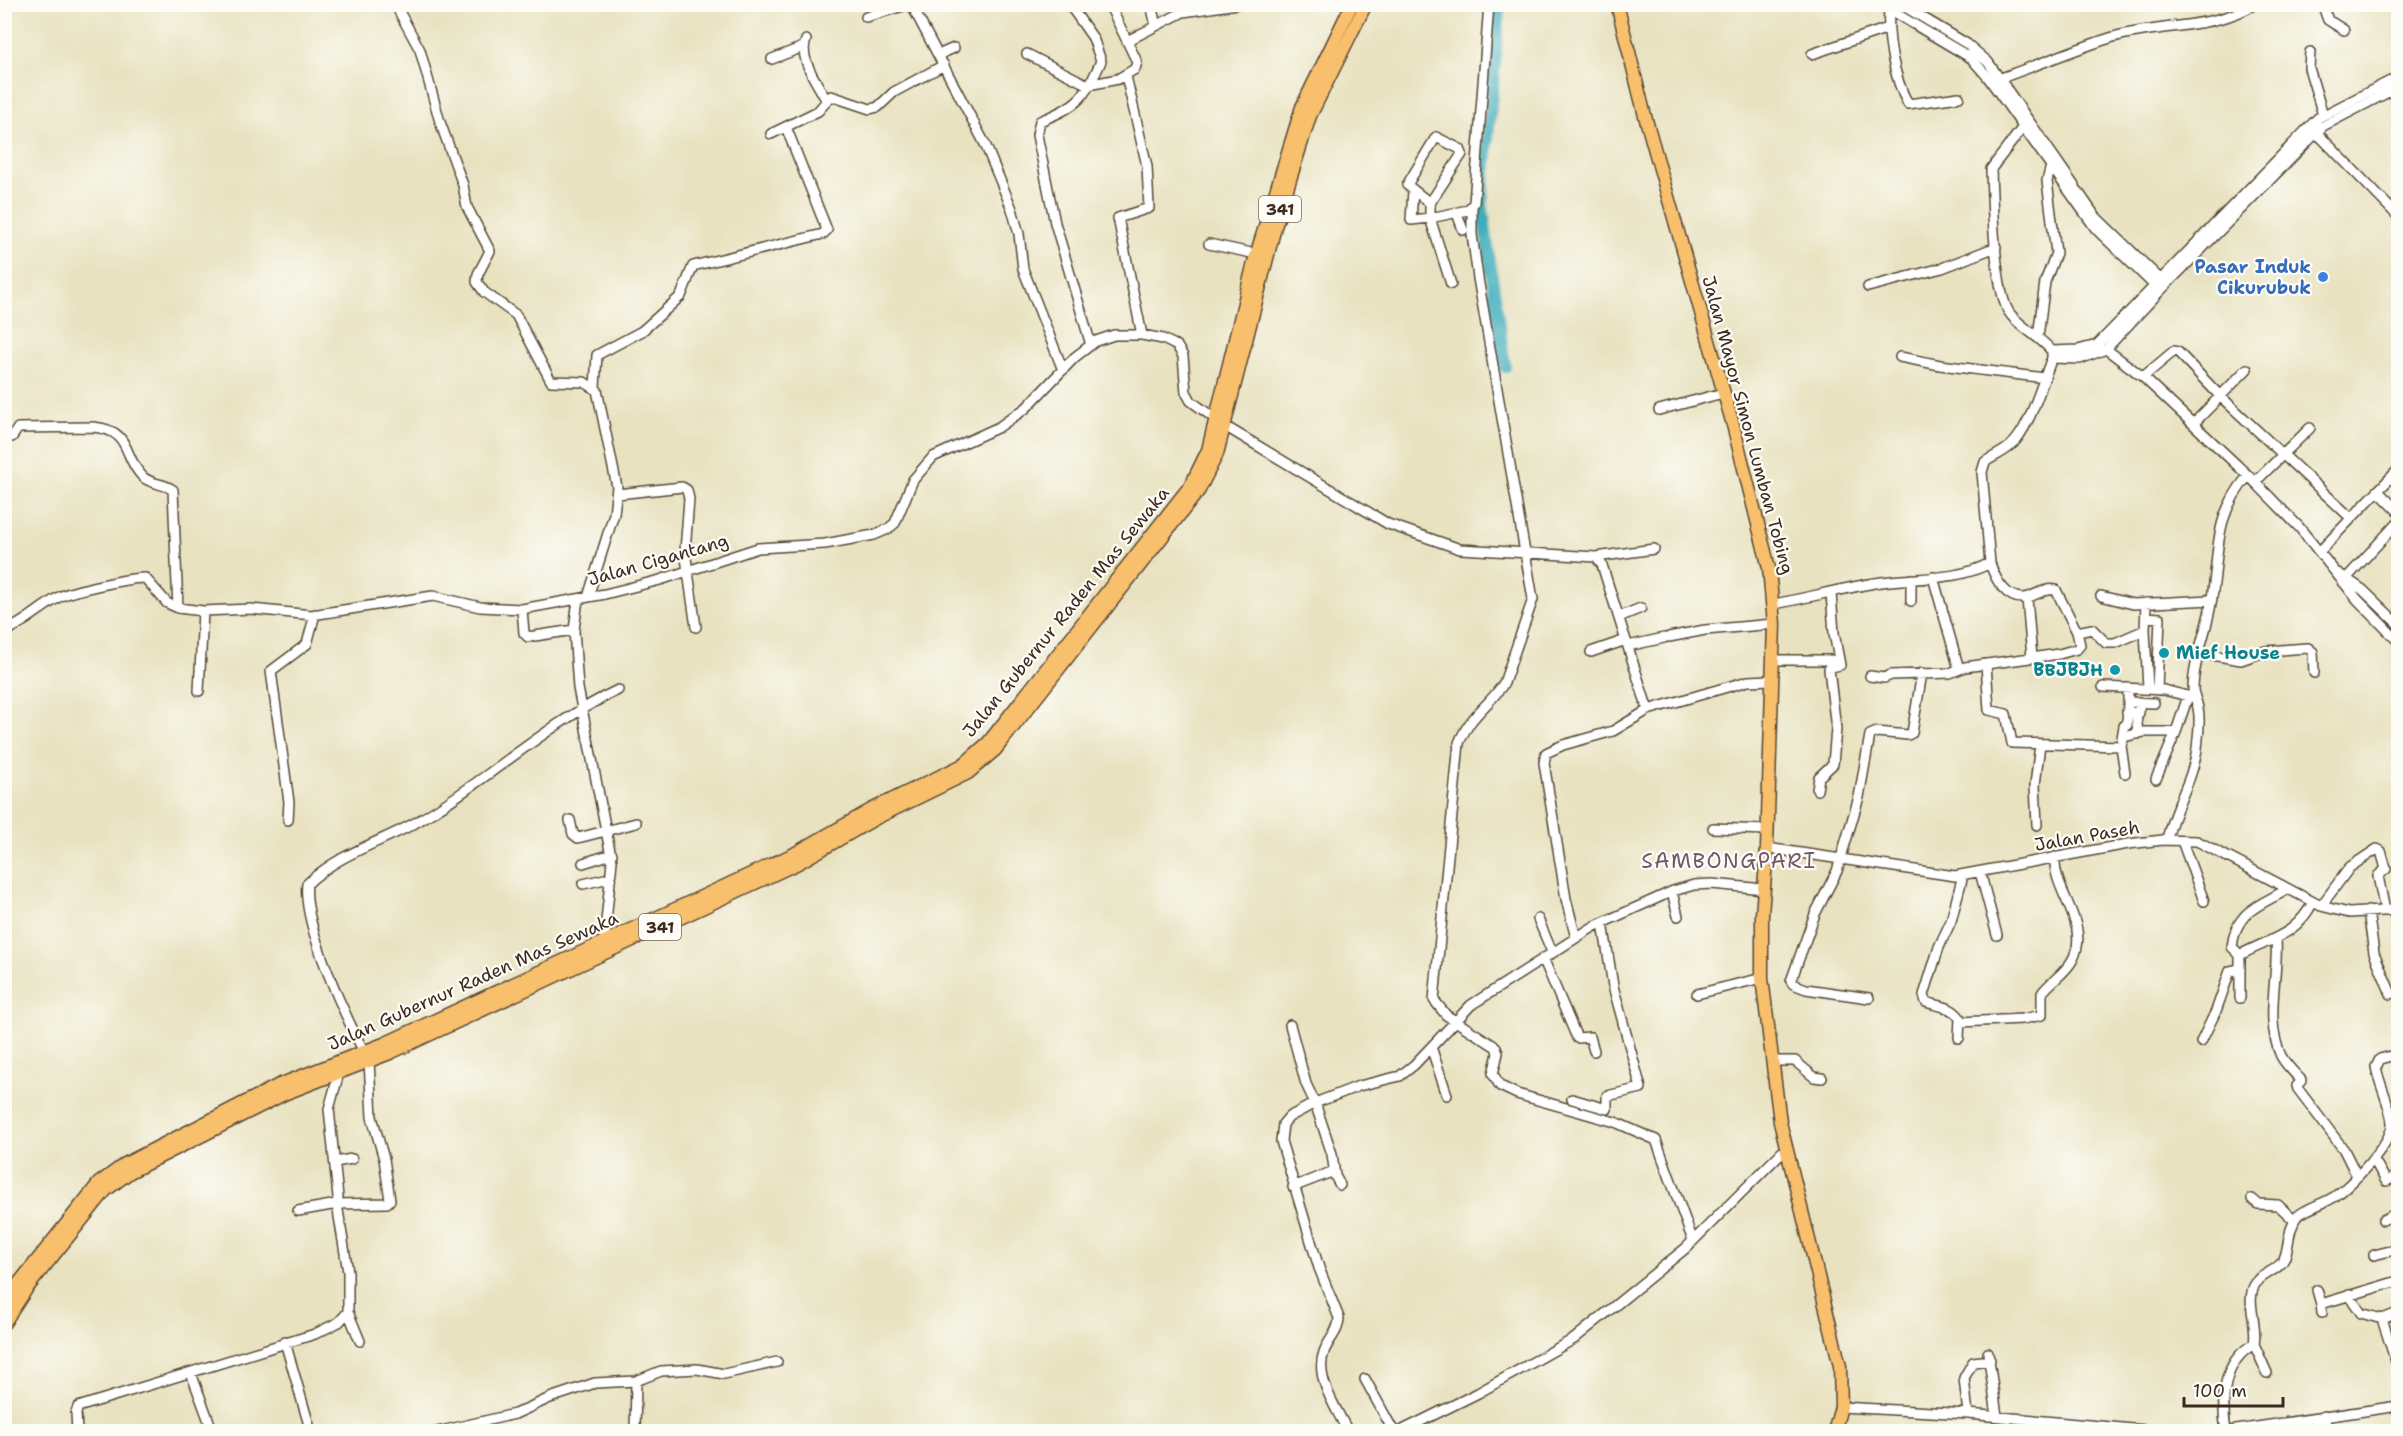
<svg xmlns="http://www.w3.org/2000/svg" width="2403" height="1436" viewBox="0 0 2403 1436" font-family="'Shantell Sans',sans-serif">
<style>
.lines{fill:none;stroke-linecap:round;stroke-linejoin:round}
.river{stroke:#3dacbb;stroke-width:12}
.minor-casing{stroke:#554636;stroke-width:12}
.major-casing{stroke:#554636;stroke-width:15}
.minor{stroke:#fff;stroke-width:9}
.major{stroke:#f8bf6c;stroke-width:12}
.shop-dot{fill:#3f7fe0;stroke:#fdfcf7;stroke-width:2}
.culture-dot{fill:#0f9aa8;stroke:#fdfcf7;stroke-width:2}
.labels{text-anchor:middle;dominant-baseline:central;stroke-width:4.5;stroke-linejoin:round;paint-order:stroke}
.shield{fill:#fdfcf7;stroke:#75695f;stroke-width:1.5}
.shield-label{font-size:16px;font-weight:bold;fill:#3b2a1e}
.shop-label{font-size:18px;font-weight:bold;fill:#366cbe;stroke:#fdfcf7;text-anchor:end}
.street-label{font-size:18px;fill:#3b2a1e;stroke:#fdfcf7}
.culture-label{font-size:18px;font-weight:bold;fill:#0d838f;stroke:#fdfcf7;text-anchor:start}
.quarter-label{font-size:21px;letter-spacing:1.5px;fill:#725969;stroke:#fdfcf7}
</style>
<rect width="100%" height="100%" fill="#fdfcf7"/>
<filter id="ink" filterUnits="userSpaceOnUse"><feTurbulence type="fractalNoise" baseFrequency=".0167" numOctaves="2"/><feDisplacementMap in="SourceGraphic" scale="12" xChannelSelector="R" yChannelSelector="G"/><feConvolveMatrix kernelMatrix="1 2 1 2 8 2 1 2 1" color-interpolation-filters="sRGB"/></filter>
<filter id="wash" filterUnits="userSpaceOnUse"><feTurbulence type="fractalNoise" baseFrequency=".008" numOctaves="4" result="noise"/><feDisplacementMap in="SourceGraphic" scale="24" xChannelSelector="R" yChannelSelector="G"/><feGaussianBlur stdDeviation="1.35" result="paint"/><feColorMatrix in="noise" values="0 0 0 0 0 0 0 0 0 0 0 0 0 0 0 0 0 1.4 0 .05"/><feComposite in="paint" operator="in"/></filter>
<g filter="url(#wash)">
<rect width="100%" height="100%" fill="#e8e2c0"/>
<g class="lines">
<path class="river" d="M 1500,4 L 1482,205 L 1505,367"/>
</g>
</g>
<g filter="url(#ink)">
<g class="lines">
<g class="minor-casing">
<path id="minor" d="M 395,4 L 420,50 L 440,122 L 463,185 L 467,207 L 490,251 L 478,274 L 477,282 L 484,292 L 516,315 L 551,381 L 584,382 L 597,390 L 617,487 L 614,514 L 588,597
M 911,4 L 985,144 L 1012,209 L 1019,234 L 1023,269 L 1063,370
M 1069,4 L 1093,38 L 1101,61 C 1085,99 1077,106 1040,121 L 1037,135 L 1055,223 L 1091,345
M 1109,4 L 1127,41 L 1183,12 L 1237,4
M 1151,4 L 1156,26
M 1880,4 L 1971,58 L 1987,76 L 2096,229 L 2158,289
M 1900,4 L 1967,44 L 1988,62 L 2095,216 L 2163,282
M 2322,4 L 2328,20 L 2344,30
M 1889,9 C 1887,39 1894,78 1908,104 L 1959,97
M 866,17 L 910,4
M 806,40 C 798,59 818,83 826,100
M 2310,52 L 2309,68 L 2323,115
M 1027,54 L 1088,85 L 1118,79 L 1135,69 L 1137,62 L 1127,41
M 1812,54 L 1888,28
M 938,55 L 954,48
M 772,59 L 803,47
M 1126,76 L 1147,166 L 1149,208 L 1118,218 L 1142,335
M 2001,78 C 2038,65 2075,49 2113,37 C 2159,24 2216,29 2255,4
M 2314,130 L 2398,216
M 771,134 L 818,111 L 831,96 L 870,109 L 878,107 L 894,92 L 944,65
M 1413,191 L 1411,220 L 1430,218 L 1430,203 L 1407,185 L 1436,137 L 1460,149 L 1462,154 L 1430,203
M 1472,208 L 1472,234 L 1478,278 L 1533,599 L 1504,683 C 1489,706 1470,715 1459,743 L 1434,1000 L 1446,1015 L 1496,1047 L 1498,1053 L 1493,1074 L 1500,1086 L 1517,1094 L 1615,1122 L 1656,1140 L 1693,1241
M 1457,213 L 1463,230
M 1209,244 L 1256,254
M 1451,284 L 1430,218 L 1468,210 L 1474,203 L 1489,4
M 1868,287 L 1942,268 L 1996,247
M 2038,337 L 2045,282 L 2056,253 L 2047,181 L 2051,166
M 2106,349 L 2143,377 L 2255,482 L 2299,527 L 2357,599 L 2398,641
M 2052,351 L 2078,350 L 2097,345 L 2318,118 L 2398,77
M 1900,357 L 1940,365 L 2045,378
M 2052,358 L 2080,359 L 2106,349 L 2160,291 L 2323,126 L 2398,87
M 2143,377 L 2174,351 L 2178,352 L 2220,396 L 2351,518
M 595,387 L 597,355 L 642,331 L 681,296 L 693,266 L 823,234 L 827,230 L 786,127
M 1659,410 L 1723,393
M 2194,423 L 2247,369
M 1223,425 L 1388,524 L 1460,549 L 1596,557 L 1602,565 L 1648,710
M 2397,435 L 2398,437
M 4,439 L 12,437 L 18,428 L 93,427 C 133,430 122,457 143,477 C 152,485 165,483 173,490 L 178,608
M 2255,482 L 2310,428
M 2378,491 L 2398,511
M 617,494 L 682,487 L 687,490 L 689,499 L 685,551 L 696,627
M 2319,552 L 2398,470
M 1596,557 L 1654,549
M 2338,573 L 2363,590 L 2398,624
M 1933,577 L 1959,669
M 1911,579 L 1911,601
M 2343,582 L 2398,522
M 2101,596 L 2133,604 L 2211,600
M 2027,598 L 2032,658
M 578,599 L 574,630 L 578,688 L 612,861 L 604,942
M 1774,604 C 1806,598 1837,590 1869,584 C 1908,576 1954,583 1990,563 L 1982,472 L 1985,462 C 1992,457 2002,453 2009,447 C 2029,432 2042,382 2052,358 L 2052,351 C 2040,337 2022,328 2011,315 C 1994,296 1992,197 1991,169 L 2023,127
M 522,609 L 524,633 L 528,637 L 574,630
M 1619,617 L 1641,608
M 2146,617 L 2160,618 L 2157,690
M 2145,630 L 2148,689
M 4,632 C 25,623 40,608 59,597 C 71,591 132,577 145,578 L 167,603 L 178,608 L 203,611 L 251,609 L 312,615 L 433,596 L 480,607 L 522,609 L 605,594 L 660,580 L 758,548 L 825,544 L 874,535 L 888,529 L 895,523 L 913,480 L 933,457 L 999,427 L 1026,408 L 1075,357 L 1096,341 L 1114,335 L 1142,335 L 1163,339 L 1177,346 L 1183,356 L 1186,392 L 1191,401 L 1214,418
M 2077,632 L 2092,629 L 2106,643 L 2115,643 L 2145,630 L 2146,603
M 1669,637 L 1705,630 L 1774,624
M 1628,646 L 1664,638
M 1591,652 L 1626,640
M 2200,653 L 2241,660 L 2266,651 L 2308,648 L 2313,652 L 2314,673
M 1772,660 L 1831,660 L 1829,669 L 1836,729 L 1833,764 L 1819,777 L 1817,790
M 1986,664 L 1989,710 L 2006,714 L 2012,743 L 2121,746
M 1831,667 L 1840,665 L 1834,633 L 1831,593
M 1870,676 L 1884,678 L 1891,675 L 1950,673 L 1965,667 L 2059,654 L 2077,649 L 2080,645 L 2077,632 L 2056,590 C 2046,588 2037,594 2029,597 C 2007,603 1995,579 1990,563
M 2103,687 L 2164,690 L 2195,698
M 2128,688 L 2128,702 L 2154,703
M 199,691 L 203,611
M 2127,712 L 2139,713 L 2139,702
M 2136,713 L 2138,734
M 2122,738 L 2124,726 L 2127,725 L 2128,702
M 2125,773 L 2121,746 L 2124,737 L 2144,732 L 2176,732
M 2156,779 L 2176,732 L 2188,696
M 288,820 L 289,802 L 271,671 L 307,644 L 315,614
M 570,820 L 573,834 L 578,838 L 636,823
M 2037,825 L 2035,785 L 2040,744
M 1713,828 L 1767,830
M 2167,840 C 2173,808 2192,784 2197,749 C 2198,736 2201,721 2198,708 C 2197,702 2194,696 2193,690 C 2193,663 2205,636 2210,609 C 2221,556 2210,521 2248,476
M 2182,841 L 2204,901
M 1767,848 L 1955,876 L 2128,844 L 2163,840 L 2197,841 L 2321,906 L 2349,913 L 2398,910
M 583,863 L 612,854
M 1980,872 L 1997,935
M 583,884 L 609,878
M 1672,892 L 1678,916
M 2321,906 L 2350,867 L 2377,849 L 2381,851 L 2386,869 L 2378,876 L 2385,911
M 2394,910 L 2398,933
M 2368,911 L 2374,953 L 2391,994
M 1538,919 L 1552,952
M 1576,938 L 1566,899 L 1544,763 L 1546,753 L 1563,745 L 1613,731 L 1648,710 L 1748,681 L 1771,680
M 2276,939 C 2279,977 2264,1019 2281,1056 C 2286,1065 2295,1074 2302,1081 L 2297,1086 L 2298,1089 L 2344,1150 L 2357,1176
M 2240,955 L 2232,947 C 2236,910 2259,906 2288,889
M 1543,958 L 1577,1038 L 1590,1037 L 1594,1051
M 1697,994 L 1762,978
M 1869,998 L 1806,989 L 1793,984 L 1791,981 L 1815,914 L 1837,871 L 1859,797 L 1870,735 L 1877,732 L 1908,735 L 1912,733 L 1922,673
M 2240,998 L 2240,955 C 2271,938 2296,936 2313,902
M 1960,1022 L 2023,1019 L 2042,1015 L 2042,993 C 2051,981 2066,973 2073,959 C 2091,923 2052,891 2055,857
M 1290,1025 L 1306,1084 L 1315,1103 L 1332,1154 L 1335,1176 L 1340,1185
M 1959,1038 L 1960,1018 C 1950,1005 1940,1007 1926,1002 L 1924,995 L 1939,947 L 1951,921 L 1963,875
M 2201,1042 L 2216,1011 L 2230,971 L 2240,969
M 1431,1047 L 1447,1095
M 364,1052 C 345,1016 302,923 307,884 C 338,854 379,843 415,823 C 485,783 545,724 618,690
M 1772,1061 L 1795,1061 L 1814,1077 L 1822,1078
M 1572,1099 L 1607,1109 L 1607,1096 L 1641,1088 L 1613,986 L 1603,923
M 335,1162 L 352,1159
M 2377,1165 L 2386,1181 L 2398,1176
M 1293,1187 L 1334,1171
M 2252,1199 L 2258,1204 L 2278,1205 L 2295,1221
M 298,1211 L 337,1204 L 338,1197 L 329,1109 L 339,1073
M 2383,1220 L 2395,1214
M 2374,1255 L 2398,1249
M 2317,1290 L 2321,1304
M 2349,1295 L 2361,1313 L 2382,1319
M 348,1312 L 360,1341
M 2322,1313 L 2321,1304 L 2398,1281
M 2398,1313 L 2382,1319 L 2398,1368
M 285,1342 L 311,1432
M 2254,1344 L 2267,1373
M 1988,1353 L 1997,1416
M 191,1373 L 213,1432
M 1365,1379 L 1394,1432
M 1841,1407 L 1968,1414 L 2167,1432
M 1968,1414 L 1964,1378 L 1973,1362 L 1990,1360
M 2324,1416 L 2328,1432
M 77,1432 L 76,1413 L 78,1407 L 315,1334 L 339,1322 L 348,1312 L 348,1272 L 337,1204 L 387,1203 L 390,1200 L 384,1159 L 372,1117 L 369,1061
M 437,1432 L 515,1414 L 550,1398 L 595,1383 L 636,1381 L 661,1371 L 697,1369 L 724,1374 L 777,1362
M 635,1432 L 636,1381
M 1348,1432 C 1337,1409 1314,1378 1324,1352 C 1328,1340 1339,1332 1339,1318 L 1319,1268 L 1281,1141 L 1283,1124 L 1289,1117 L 1315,1103 L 1359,1086 L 1400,1076 L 1414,1065 L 1471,1005 L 1593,927 L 1673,891 L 1694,885 L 1712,884 L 1764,889
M 1399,1432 L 1478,1393 L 1574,1339 L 1686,1248 L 1786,1148
M 2223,1432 L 2398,1406
M 2226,1432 C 2221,1399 2222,1362 2254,1344 C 2258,1325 2246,1303 2254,1286 C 2260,1273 2278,1272 2284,1259 C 2290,1245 2287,1229 2298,1216 C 2303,1210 2325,1203 2334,1197 C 2350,1186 2393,1143 2392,1123 C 2391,1107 2379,1084 2376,1067 L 2380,1059 L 2398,1054"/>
</g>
<g class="major-casing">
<path id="major" d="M 1617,4 L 1645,116 L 1733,425 L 1769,568 L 1774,624 L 1767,848 L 1762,915 L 1762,978 L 1780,1122 L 1840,1366 L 1841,1407 L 1834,1432
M 4,1304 L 19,1283 L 99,1183 L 125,1164 L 279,1085 L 386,1043 L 794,854 L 871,810 L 963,765 L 988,743 L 1191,485 L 1208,450 L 1254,262 L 1302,107 L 1352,4
M 4,1323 L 27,1288 L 106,1190 L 130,1172 L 284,1094 L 390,1053 L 798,863 L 876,818 L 968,773 L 995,750 L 1199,490 L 1217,454 L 1275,227 L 1310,116 L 1366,4"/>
</g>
<use href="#minor" class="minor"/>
<use href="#major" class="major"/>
</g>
</g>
<circle class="shop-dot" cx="2323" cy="277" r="6"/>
<g class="culture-dot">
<circle cx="2164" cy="653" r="6"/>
<circle cx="2115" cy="670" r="6"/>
</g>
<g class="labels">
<g class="shield">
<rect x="1259" y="196" width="42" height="26" rx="4.5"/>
<rect x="639" y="914" width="42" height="26" rx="4.5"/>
</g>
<g class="shield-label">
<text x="1280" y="209">341</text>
<text x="660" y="927">341</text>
</g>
<g class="shop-label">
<text x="2311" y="267">Pasar Induk<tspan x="2311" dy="21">Cikurubuk</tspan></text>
</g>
<g class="street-label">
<text transform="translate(1748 425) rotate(75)">Jalan Mayor Simon Lumban Tobing</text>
<text transform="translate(658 560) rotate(-16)">Jalan Cigantang</text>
<text transform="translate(1066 612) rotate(-51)">Jalan Gubernur Raden Mas Sewaka</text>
<text transform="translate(2087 836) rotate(-10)">Jalan Paseh</text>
<text transform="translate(473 981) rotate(-24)">Jalan Gubernur Raden Mas Sewaka</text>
</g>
<g class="culture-label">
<text x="2176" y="653">Mief House</text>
<text x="2103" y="670" text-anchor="end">BBJBJH</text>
</g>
<g class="quarter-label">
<text x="1729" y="861">SAMBONGPARI</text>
</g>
</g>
<rect width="2403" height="1436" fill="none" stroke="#fdfcf7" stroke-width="24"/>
<path d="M2184 1397v9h99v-9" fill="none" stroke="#3b2a1e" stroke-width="3"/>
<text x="2193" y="1397" font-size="18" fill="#3b2a1e" stroke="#fdfcf7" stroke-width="4.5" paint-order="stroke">100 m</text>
</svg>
